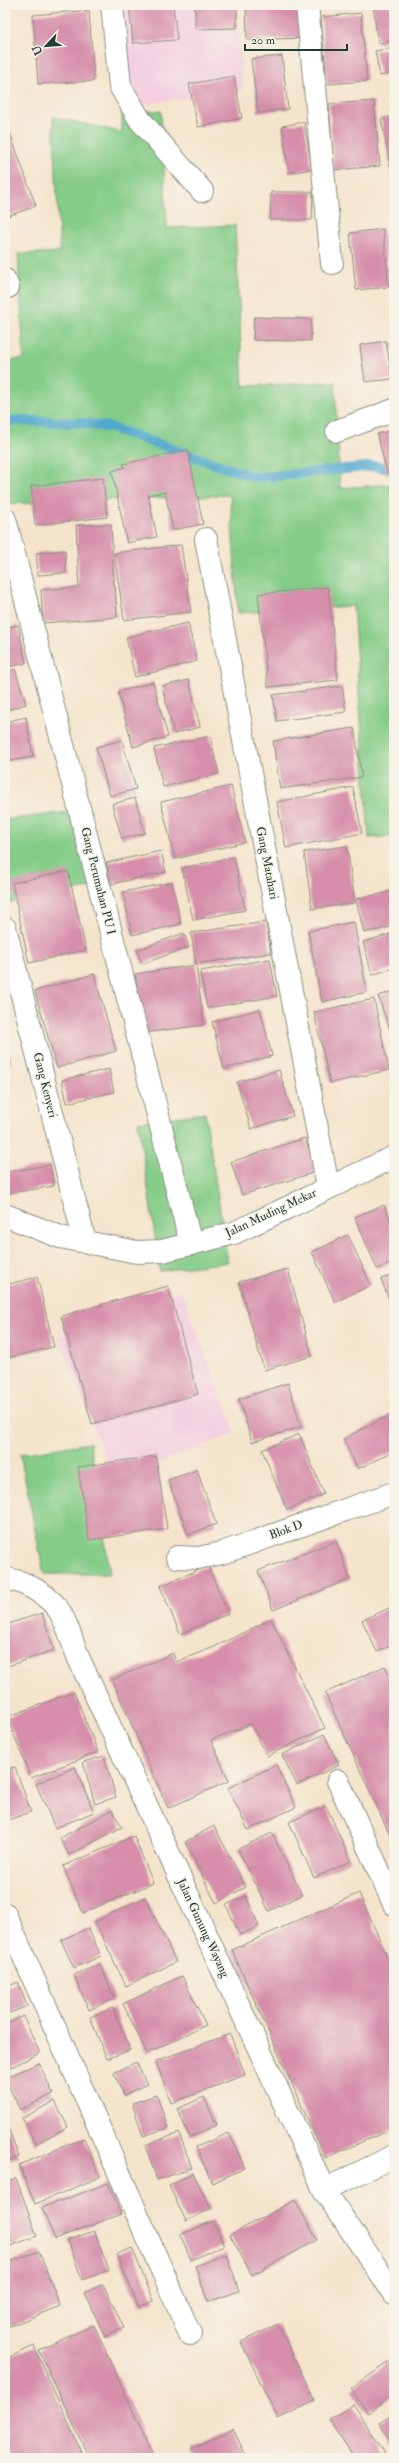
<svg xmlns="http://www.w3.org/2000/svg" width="399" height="2463" viewBox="0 0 399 2463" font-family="'IM FELL Double Pica',serif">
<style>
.built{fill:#f3cfe0}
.green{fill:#84cc88;stroke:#52845e}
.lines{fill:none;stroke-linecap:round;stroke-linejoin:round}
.stream{stroke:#50a8cd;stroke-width:10}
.building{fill:#d68eaa}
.minor-casing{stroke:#8a9080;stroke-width:24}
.minor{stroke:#fff;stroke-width:22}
.labels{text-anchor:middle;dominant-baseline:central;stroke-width:3;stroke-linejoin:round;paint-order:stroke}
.street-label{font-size:12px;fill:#1f3d34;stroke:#f7f3e8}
</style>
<rect width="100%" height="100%" fill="#f7f3e8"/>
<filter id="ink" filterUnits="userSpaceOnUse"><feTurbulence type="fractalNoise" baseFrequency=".025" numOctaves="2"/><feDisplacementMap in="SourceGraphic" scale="8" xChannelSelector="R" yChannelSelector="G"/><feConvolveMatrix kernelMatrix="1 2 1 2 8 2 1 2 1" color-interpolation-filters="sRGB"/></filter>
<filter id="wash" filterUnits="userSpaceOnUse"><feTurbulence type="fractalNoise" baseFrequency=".012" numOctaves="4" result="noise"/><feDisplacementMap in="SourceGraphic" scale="16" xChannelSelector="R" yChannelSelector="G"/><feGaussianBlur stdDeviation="0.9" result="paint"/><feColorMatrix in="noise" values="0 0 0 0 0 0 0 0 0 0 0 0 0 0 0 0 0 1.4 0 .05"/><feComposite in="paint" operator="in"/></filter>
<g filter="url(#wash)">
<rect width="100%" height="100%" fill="#f5e4cc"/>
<path class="built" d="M 113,5 L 236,5 L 243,90 L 137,105 L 122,111 Z
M 181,1290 L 236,1433 L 114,1480 L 58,1336 Z"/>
<path class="green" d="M 122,111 L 161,111 L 167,228 L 235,225 L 243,386 L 335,382 L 340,488 L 394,484 L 394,836 L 369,838 L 353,606 L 238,613 L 230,495 L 5,504 L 5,360 L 24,359 L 18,254 L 60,252 L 53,117 L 122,132 Z
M 90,809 L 94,887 L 8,903 L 5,896 L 5,820 Z
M 205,1113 L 228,1262 L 160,1271 L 138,1122 Z
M 90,1443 L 110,1574 L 44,1574 L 20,1454 Z"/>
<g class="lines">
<path class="stream" d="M 5,420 L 82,423 L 112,428 L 250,476 L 265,477 L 375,466 L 394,470"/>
</g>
<g id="blocks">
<path class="building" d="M 129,5 L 173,5 L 177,40 L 133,43 Z
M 195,5 L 237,5 L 237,28 L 195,29 Z
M 246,5 L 303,5 L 304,38 L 247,40 Z
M 373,5 L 394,5 L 394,41 L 378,43 Z
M 89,10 L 94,81 L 38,84 L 33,15 Z
M 361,13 L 367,81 L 327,84 L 321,17 Z
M 394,48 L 394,73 L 380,76 L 375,51 Z
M 282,56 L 288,109 L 258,113 L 251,59 Z
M 234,76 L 242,118 L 198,127 L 189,84 Z
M 374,101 L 380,166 L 334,170 L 329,104 Z
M 394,116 L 394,174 L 392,174 L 381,119 Z
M 5,119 L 36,206 L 5,217 Z
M 304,122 L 312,169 L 289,173 L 282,126 Z
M 271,192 L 313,192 L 312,220 L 270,220 Z
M 383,229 L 389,287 L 356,290 L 350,233 Z
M 254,317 L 311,319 L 311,341 L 253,340 Z
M 386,341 L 392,379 L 365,382 L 360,345 Z
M 394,430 L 394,471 L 387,473 L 377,434 Z
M 188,450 L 203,524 L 173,530 L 165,492 L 148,495 L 157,537 L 127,543 L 112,471 L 125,467 L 123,464 Z
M 103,478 L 107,517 L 35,525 L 31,486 Z
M 111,524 L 114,585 L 115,585 L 117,617 L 43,623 L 41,590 L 79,587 L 76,525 Z
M 181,545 L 191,612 L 124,620 L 114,553 Z
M 65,550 L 66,573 L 38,575 L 36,553 Z
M 328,587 L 338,680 L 268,687 L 258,594 Z
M 188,623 L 197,661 L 135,677 L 126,637 Z
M 18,625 L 26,663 L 5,668 L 5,628 Z
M 15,669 L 26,704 L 5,711 L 5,672 Z
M 189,680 L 200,727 L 174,734 L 162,686 Z
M 153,682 L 168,737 L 133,747 L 118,692 Z
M 342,686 L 346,712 L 277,721 L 273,695 Z
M 26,717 L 33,757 L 5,762 L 5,722 Z
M 354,728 L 362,777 L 280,789 L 273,741 Z
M 210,736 L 219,774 L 163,787 L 154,748 Z
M 122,740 L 136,789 L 110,796 L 96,747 Z
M 231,786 L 245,842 L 175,859 L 161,802 Z
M 353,787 L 362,833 L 286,848 L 277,802 Z
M 135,798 L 145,833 L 122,839 L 112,804 Z
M 347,846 L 355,903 L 312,909 L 304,852 Z
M 161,851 L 166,872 L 111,884 L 106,863 Z
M 234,857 L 245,910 L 193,920 L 182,868 Z
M 68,871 L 86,950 L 29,963 L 12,883 Z
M 172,882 L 181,924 L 132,935 L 123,892 Z
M 394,891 L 394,926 L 364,933 L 356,899 Z
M 266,922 L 271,953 L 196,964 L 191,933 Z
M 354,922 L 367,992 L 322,1002 L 308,931 Z
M 184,933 L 189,947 L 142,964 L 137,950 Z
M 394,933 L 394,968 L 372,975 L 363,942 Z
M 270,959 L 277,996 L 207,1008 L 200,971 Z
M 196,965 L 204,1025 L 143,1033 L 135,974 Z
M 94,974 L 116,1051 L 57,1068 L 35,991 Z
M 394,991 L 394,1041 L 378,996 Z
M 374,999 L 389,1070 L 330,1083 L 314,1012 Z
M 260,1009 L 272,1056 L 224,1069 L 212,1022 Z
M 5,1044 L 11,1064 L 5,1066 Z
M 109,1069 L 114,1092 L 67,1103 L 62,1080 Z
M 279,1070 L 293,1116 L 251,1129 L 237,1082 Z
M 305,1138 L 316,1172 L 242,1195 L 231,1162 Z
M 50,1165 L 54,1186 L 5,1194 L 5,1172 Z
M 384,1205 L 394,1230 L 394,1262 L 377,1269 L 355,1217 Z
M 348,1235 L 371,1285 L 335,1302 L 312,1252 Z
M 288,1269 L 312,1356 L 264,1370 L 239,1282 Z
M 394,1274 L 394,1313 L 381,1279 Z
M 37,1277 L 54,1347 L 6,1358 L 5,1285 Z
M 168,1286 L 198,1394 L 92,1424 L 61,1316 Z
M 288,1383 L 301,1427 L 252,1442 L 239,1399 Z
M 394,1413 L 394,1451 L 358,1469 L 343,1439 Z
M 299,1434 L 324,1494 L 287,1510 L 262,1450 Z
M 156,1456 L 167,1529 L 89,1540 L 78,1467 Z
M 197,1470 L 216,1524 L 188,1535 L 168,1480 Z
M 336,1541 L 350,1579 L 273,1610 L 258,1571 Z
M 208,1566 L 228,1614 L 180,1634 L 160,1586 Z
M 394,1606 L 394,1644 L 377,1652 L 362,1620 Z
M 42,1613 L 54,1650 L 5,1667 L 5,1625 Z
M 271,1619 L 325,1728 L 267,1756 L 251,1724 L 211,1740 L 229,1781 L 168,1808 L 112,1680 L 173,1653 L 176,1662 L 214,1647 Z
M 385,1666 L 394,1685 L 394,1844 L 325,1693 Z
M 74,1692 L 98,1752 L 31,1778 L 7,1717 Z
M 324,1734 L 339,1765 L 297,1785 L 282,1755 Z
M 104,1756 L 116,1797 L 95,1804 L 83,1762 Z
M 276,1765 L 296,1807 L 248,1830 L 228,1788 Z
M 15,1767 L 31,1812 L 5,1821 L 5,1770 Z
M 75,1767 L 94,1812 L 55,1828 L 36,1784 Z
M 326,1806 L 351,1861 L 314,1878 L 289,1822 Z
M 112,1810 L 122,1827 L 69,1855 L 60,1838 Z
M 214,1826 L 246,1887 L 216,1903 L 185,1842 Z
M 272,1833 L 302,1895 L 269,1911 L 238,1849 Z
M 134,1836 L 153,1883 L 83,1913 L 63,1866 Z
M 359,1893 L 394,1972 L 394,2128 L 325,2158 L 232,1950 Z
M 246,1896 L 259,1926 L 240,1935 L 226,1905 Z
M 145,1897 L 176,1962 L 126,1986 L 95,1922 Z
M 88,1928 L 101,1956 L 74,1968 L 61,1940 Z
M 100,1964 L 115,1999 L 89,2010 L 74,1975 Z
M 182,1976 L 206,2025 L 147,2053 L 123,2004 Z
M 18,1982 L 27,2006 L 5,2015 L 5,1988 Z
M 113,2008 L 130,2050 L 107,2059 L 90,2017 Z
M 23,2016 L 40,2053 L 9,2068 L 5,2059 L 5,2025 Z
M 230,2034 L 245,2075 L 171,2103 L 156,2061 Z
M 136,2062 L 147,2084 L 124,2095 L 114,2073 Z
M 39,2063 L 53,2094 L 20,2110 L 5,2078 Z
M 157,2095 L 168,2128 L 143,2136 L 132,2103 Z
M 204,2097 L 217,2125 L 190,2137 L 177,2109 Z
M 55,2101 L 68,2127 L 35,2144 L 22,2118 Z
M 9,2130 L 19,2157 L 5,2162 L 5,2132 Z
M 179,2133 L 192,2168 L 157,2180 L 145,2145 Z
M 229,2133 L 245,2168 L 212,2183 L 196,2147 Z
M 84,2138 L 100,2177 L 35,2204 L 19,2165 Z
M 193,2173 L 211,2209 L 186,2221 L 169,2186 Z
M 16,2178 L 37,2236 L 5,2248 L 5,2182 Z
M 108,2183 L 121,2214 L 55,2239 L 42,2208 Z
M 295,2200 L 317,2240 L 252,2275 L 230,2235 Z
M 213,2221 L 224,2245 L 191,2260 L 180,2235 Z
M 94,2231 L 109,2270 L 82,2280 L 68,2240 Z
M 132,2248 L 154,2301 L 139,2307 L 117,2254 Z
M 39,2251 L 60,2306 L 5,2328 L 5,2264 Z
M 227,2254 L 239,2291 L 208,2302 L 195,2266 Z
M 103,2284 L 124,2328 L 105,2337 L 85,2293 Z
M 278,2324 L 315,2401 L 278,2419 L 241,2342 Z
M 94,2325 L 154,2458 L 89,2458 L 39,2350 Z
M 34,2346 L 84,2458 L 5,2458 L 5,2359 Z
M 391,2360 L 394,2364 L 394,2394 L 368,2413 L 351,2389 Z
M 353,2405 L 385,2453 L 378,2458 L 354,2458 L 329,2420 Z
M 394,2414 L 394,2446 L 379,2423 Z
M 233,2429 L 247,2458 L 196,2458 L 191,2449 Z"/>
</g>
</g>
<g filter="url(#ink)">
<use href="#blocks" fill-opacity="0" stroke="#8a9080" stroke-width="1"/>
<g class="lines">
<g class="minor-casing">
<path id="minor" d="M 112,5 L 120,86 L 140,120 L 202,191
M 307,5 L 332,263
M 5,280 L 8,287
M 337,431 L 394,410
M 5,519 L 191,1244
M 206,539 L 328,1187
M 5,928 L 85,1242
M 5,1215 L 60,1237 L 137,1252 L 162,1251 L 234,1233 L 394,1157
M 177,1557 L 198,1558 L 222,1553 L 394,1493
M 5,1579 C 24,1580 50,1596 60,1612 C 68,1626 73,1644 79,1659 L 324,2190 L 394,2294
M 338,1781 L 394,1904
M 5,1914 L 190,2334
M 324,2190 L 394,2156"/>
</g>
<use href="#minor" class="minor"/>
</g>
</g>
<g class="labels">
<g class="street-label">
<text transform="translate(267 863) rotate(79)">Gang Matahari</text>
<text transform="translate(98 881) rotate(76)">Gang Perumahan PU I</text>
<text transform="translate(45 1085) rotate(76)">Gang Kenyeri</text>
<text transform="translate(271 1213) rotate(-25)">Jalan Muding Mekar</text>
<text transform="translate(286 1530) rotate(-20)">Blok D</text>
<text transform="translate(203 1928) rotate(65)">Jalan Gunung Wayang</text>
</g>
</g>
<rect width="399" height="2463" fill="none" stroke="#f7f3e8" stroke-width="20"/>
<g transform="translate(46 46) rotate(244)" stroke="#f7f3e8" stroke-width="3" paint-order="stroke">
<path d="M0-3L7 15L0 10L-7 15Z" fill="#1f3d34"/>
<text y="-6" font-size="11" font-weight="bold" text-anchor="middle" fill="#1f3d34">U</text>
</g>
<path d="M245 44v6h102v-6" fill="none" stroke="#1f3d34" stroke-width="2"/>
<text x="251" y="44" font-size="12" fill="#1f3d34" stroke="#f7f3e8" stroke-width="3" paint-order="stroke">20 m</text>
</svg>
